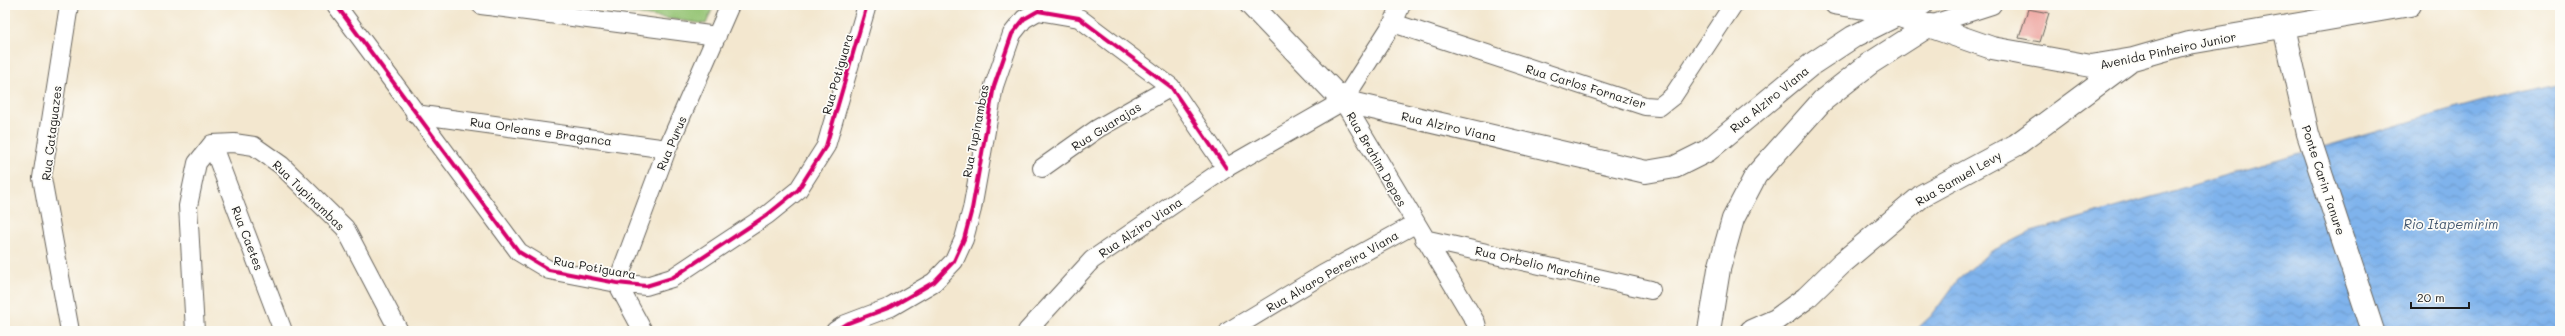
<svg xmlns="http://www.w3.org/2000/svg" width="2565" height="336" viewBox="0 0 2565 336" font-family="Mali,sans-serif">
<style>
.park{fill:#95c474;stroke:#587048}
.water{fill:url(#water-waves);stroke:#4e6884}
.building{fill:#ec9d98}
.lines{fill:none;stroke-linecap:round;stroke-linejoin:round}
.street-casing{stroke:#67635b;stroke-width:20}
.secondary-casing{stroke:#67635b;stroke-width:24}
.street{stroke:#fff;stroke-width:18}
.secondary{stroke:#fff;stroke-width:22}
.cycleway-casing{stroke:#fdfcf7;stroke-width:6}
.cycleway{stroke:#d6006c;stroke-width:4}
.labels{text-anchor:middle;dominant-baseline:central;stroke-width:3.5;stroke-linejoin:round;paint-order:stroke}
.street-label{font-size:12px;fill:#1c1c1c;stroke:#fdfcf7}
.water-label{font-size:13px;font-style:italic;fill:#44586f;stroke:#fdfcf7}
</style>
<defs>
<pattern id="water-waves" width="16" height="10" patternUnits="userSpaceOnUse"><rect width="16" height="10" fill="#7fb3ec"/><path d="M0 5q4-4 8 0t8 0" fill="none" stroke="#6d99ca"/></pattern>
</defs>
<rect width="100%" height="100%" fill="#fdfcf7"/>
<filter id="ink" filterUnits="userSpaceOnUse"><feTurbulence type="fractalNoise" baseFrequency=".025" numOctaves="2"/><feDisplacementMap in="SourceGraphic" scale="8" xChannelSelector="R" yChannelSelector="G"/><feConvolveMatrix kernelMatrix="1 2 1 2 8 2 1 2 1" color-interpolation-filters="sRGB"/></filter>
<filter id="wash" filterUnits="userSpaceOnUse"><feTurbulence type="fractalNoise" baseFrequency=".012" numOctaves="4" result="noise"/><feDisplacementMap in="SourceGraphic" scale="16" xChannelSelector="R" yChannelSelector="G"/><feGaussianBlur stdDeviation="0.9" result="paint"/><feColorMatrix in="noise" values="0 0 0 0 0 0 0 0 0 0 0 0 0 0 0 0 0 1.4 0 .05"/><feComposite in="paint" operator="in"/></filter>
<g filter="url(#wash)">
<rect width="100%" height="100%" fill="#f3e7cf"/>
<path class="park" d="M 571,5 L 714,5 L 706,24 Z"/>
<path class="water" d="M 2560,83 L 2560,331 L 1915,331 L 1932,315 L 1958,280 L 1990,252 L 2028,233 L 2447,111 L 2519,91 Z"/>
<g id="blocks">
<path class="building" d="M 2028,9 L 2049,13 L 2040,42 L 2019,38 Z"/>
</g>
</g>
<g filter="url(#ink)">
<use href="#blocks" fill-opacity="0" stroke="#67635b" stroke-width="1"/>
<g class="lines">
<g class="street-casing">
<path id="street" d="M 69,5 L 42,178 L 70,331
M 336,5 L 519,252 L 549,270 L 617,283 L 646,286 L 672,278 L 767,215 L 798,190 L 826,146 L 867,5
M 481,5 L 717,36
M 1834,5 L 1897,15 L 1924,5
M 1393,23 L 1645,106 L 1659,107 L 1673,96 L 1733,5
M 1930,25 L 1992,5
M 1343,101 L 1476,323 L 1478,331
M 415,114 L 667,149
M 212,144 L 234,143 L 254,146 L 281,165 L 345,228 L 399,331
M 212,144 L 283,331
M 1042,168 L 1097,129 L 1171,87
M 1424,239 L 1651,290
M 195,331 L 188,206 L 197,163 L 212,144
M 643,331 L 617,283 L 667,149 L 730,5
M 835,331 L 846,324 L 891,307 L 934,282 L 954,261 L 964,239 L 972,209 L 994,86 L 1012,34 L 1024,19 L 1038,11 L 1079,18 L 1171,87 L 1226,168
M 1027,331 L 1092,260 L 1226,168 L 1343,101 L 1393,23 L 1401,5
M 1229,331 L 1322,275 L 1415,224"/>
</g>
<g class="secondary-casing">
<path id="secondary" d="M 1251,5 L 1343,101 L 1646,172 L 1675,167 L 1707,151 L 1812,64 L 1853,37 L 1897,15 L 1992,48 L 2091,66 L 2133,59 L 2189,43 L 2410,5
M 2284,27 L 2308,134 L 2373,331
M 1709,331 L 1719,269 L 1733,219 L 1756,175 L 1822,101 L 1869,64 L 1930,25
M 1751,331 L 1776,320 L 1806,298 L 1842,263 L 1923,195 L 2016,145 L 2128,62"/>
</g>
<use href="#street" class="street"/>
<use href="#secondary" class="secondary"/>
<g class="cycleway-casing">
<path id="cycleway" d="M 336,5 L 519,252 L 549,270 L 617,283 L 646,286 L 672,278 L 767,215 L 798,190 L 826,146 L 867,5
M 835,331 L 846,324 L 891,307 L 934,282 L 954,261 L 964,239 L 972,209 L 994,86 L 1012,34 L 1024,19 L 1038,11 L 1079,18 L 1171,87 L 1226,168"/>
</g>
<use href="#cycleway" class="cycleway"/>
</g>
</g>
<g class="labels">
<g class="street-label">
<text transform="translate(2168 50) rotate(-12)">Avenida Pinheiro Junior</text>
<text transform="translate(837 74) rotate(-74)">Rua Potiguara</text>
<text transform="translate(1586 86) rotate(17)">Rua Carlos Fornazier</text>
<text transform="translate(1769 99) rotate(-39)">Rua Alziro Viana</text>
<text transform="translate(1106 126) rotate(-32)">Rua Guarajas</text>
<text transform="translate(1449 126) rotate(13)">Rua Alziro Viana</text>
<text transform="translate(541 131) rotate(8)">Rua Orleans e Braganca</text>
<text transform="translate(975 131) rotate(-79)">Rua Tupinambas</text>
<text transform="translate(51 133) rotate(-83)">Rua Cataguazes</text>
<text transform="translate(671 143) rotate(-67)">Rua Purus</text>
<text transform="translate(1377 159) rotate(60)">Rua Brahim Depes</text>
<text transform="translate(1958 178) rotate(-30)">Rua Samuel Levy</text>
<text transform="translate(2324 180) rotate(72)">Ponte Carin Tanure</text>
<text transform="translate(309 195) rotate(44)">Rua Tupinambas</text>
<text transform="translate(1140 227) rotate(-34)">Rua Alziro Viana</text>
<text transform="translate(248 238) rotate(69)">Rua Caetes</text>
<text transform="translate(1538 264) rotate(13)">Rua Orbelio Marchine</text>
<text transform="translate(595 267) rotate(10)">Rua Potiguara</text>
<text transform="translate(1332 271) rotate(-30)">Rua Alvaro Pereira Viana</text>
</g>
<g class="water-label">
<text x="2451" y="223">Rio Itapemirim</text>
</g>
</g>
<rect width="2565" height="336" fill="none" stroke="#fdfcf7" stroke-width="20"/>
<path d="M2411 302v6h58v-6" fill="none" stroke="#1c1c1c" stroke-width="2"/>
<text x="2417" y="302" font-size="12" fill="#1c1c1c" stroke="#fdfcf7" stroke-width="3" paint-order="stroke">20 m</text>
</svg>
